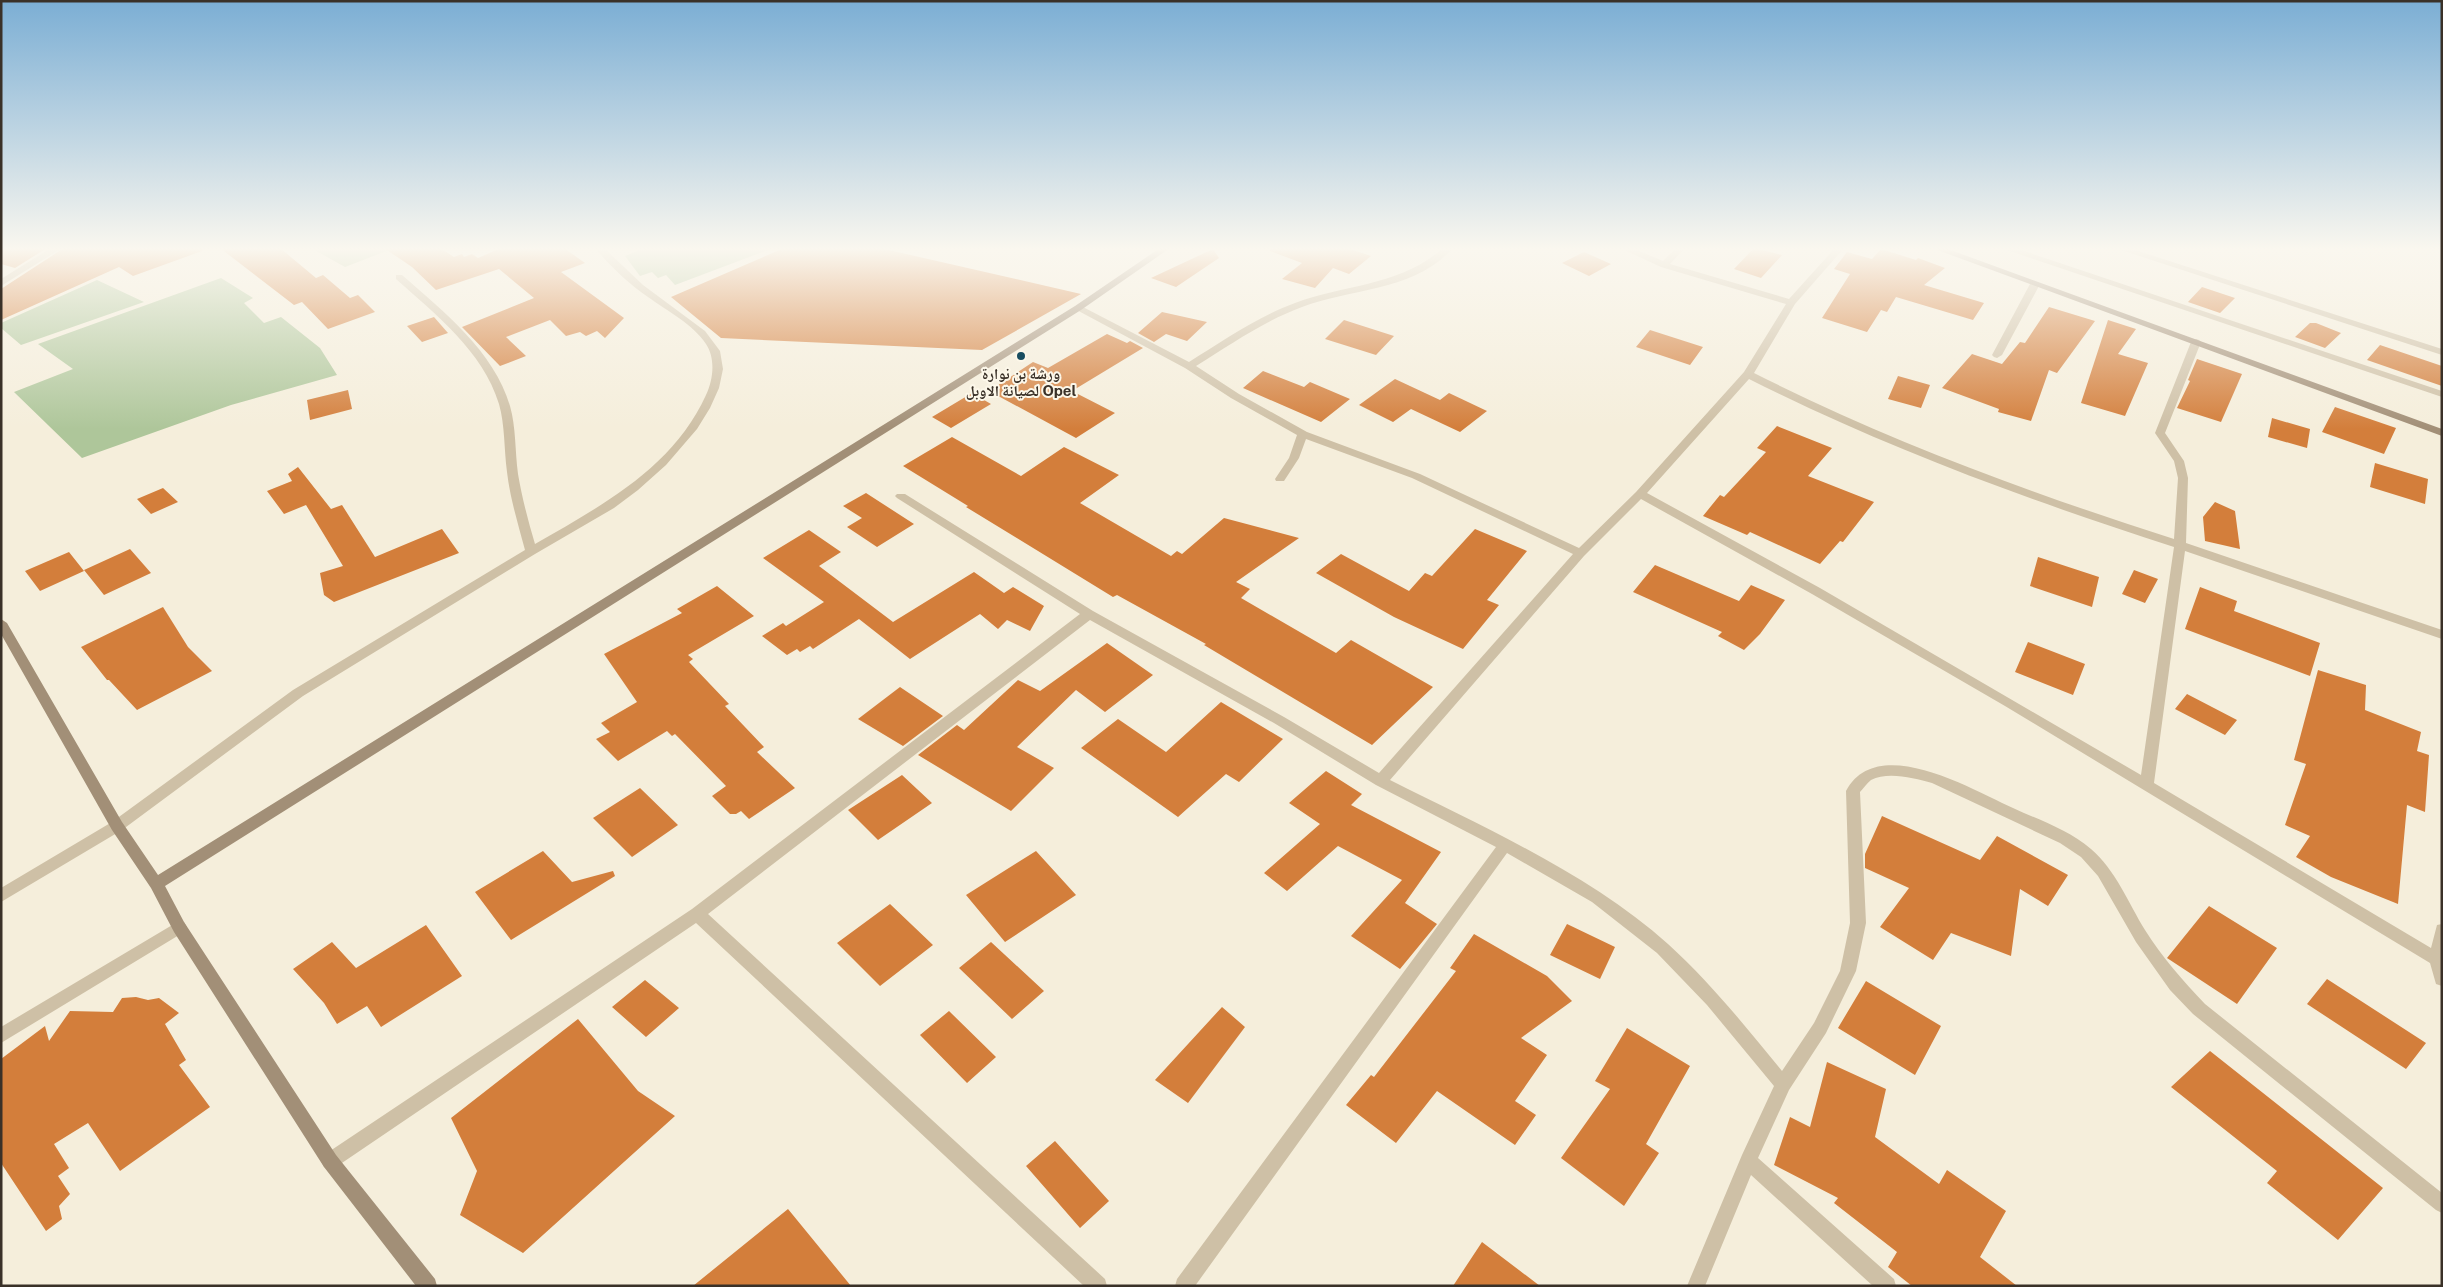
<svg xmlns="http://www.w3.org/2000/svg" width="2443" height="1287" viewBox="0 0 2443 1287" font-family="'Public Sans','Noto Naskh Arabic',sans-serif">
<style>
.green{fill:#aec69a}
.building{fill:#d37e3b}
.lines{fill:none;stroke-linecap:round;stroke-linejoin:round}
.street{fill:#cec0a6;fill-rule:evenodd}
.secondary{fill:#a28f77;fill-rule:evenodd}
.poi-dot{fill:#184d60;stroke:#fcf7e9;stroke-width:2}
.labels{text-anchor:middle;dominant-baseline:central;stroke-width:4;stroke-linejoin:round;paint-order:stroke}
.far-poi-label{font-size:15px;font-weight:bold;fill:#3a3128;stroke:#fcf7e9}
</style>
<rect width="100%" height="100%" fill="#f5eedb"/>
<path class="green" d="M 311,248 L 394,248 L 345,267 Z
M 645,248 L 773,248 L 675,285 L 666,275 L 658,278 L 652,272 L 640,276 L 625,256 Z
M 221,278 L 253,298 L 244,303 L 264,323 L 281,317 L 320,348 L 337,375 L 231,405 L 82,458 L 14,392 L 73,369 L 38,344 Z
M 97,280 L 144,302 L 21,345 L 1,328 L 1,323 Z"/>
<path class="building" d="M 1,248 L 47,248 L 15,268 L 1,264 Z
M 64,248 L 202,248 L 202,251 L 133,276 L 119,267 L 1,320 L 1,289 Z
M 220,248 L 280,248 L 316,278 L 323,275 L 350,298 L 358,295 L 375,312 L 328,329 L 302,302 L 294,305 Z
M 384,248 L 440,248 L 454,257 L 462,254 L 464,257 L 472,254 L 478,258 L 501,248 L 564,248 L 585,263 L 561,272 L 624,318 L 605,338 L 597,331 L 586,336 L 580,332 L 566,336 L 550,320 L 506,337 L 526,356 L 500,366 L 462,327 L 534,298 L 499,269 L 436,290 L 412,267 Z
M 784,248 L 880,248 L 1081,294 L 982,350 L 721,338 L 671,297 Z
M 1270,248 L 1347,248 L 1371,256 L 1349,274 L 1333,268 L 1315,288 L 1282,279 L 1302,263 L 1270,251 Z
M 1754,248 L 1782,255 L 1761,278 L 1734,269 Z
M 1213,249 L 1219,258 L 1176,287 L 1151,278 Z
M 1881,249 L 1916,260 L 1918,258 L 1945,268 L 1924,285 L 1984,303 L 1973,320 L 1896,297 L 1887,312 L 1881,310 L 1867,332 L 1822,318 L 1850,274 L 1834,269 L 1847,252 L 1872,259 Z
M 1584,252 L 1611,264 L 1589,276 L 1562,263 Z
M 2202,287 L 2235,298 L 2220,313 L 2188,302 Z
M 2049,307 L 2095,321 L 2057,373 L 2049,370 L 2031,421 L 1998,412 L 1999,409 L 1942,388 L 1972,354 L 2002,364 L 2020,342 L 2025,343 Z
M 1162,312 L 1207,322 L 1187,341 L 1166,334 L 1154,342 L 1138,333 Z
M 434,317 L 448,333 L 422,342 L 407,326 Z
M 1344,320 L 1394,336 L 1376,355 L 1325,339 Z
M 2108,320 L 2136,329 L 2118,354 L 2148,363 L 2125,416 L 2081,403 Z
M 2310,323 L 2316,323 L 2341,333 L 2325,348 L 2295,337 Z
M 1650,330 L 1703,347 L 1690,365 L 1636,347 Z
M 1107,334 L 1127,343 L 1130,341 L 1143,348 L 1072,391 L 1115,413 L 1076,438 L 989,391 L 1033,362 L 1048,368 Z
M 2380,345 L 2442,366 L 2442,386 L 2367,360 Z
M 2197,359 L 2242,374 L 2221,422 L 2177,408 L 2190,381 L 2188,380 Z
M 1263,371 L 1304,387 L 1310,382 L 1350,399 L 1321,422 L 1243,388 Z
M 1898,376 L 1930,385 L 1921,408 L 1888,399 Z
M 1395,379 L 1440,400 L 1449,393 L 1487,411 L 1460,432 L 1411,409 L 1393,422 L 1359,405 Z
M 348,390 L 352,409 L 310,420 L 307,400 Z
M 972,393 L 991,404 L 951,428 L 932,417 Z
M 2335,407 L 2396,428 L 2384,454 L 2322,432 Z
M 2272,418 L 2310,429 L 2307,448 L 2268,437 Z
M 1777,426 L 1832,448 L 1808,476 L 1874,502 L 1843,542 L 1840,541 L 1820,564 L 1750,532 L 1747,535 L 1703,516 L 1720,495 L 1724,497 L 1766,452 L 1757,448 Z
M 952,437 L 1021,476 L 1064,447 L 1119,475 L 1080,503 L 1171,556 L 1177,551 L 1182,554 L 1224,518 L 1299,538 L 1236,582 L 1250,589 L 1241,598 L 1336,653 L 1351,640 L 1433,687 L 1372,745 L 1204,645 L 1206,644 L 1117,595 L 1113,597 L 966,507 L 968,506 L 903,466 Z
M 2375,463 L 2428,479 L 2425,504 L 2370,487 Z
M 298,467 L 331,509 L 342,505 L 375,557 L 442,529 L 459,553 L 334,602 L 324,595 L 320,573 L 343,566 L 306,505 L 284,514 L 267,491 L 292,481 L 288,474 Z
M 163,488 L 178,502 L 151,514 L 137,499 Z
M 866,493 L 914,524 L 877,547 L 847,527 L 862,518 L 843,506 Z
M 2215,502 L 2235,511 L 2240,549 L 2205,541 L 2203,517 Z
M 1475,529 L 1527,551 L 1487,600 L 1499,605 L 1463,649 L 1394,617 L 1316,573 L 1341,554 L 1409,591 L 1425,573 L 1432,576 Z
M 809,530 L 841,552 L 819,566 L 893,622 L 974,572 L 1004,593 L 1013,587 L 1044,606 L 1030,631 L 1007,620 L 998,629 L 980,614 L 910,659 L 859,619 L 813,649 L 810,646 L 800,652 L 797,649 L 787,655 L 762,636 L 783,623 L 786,626 L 824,602 L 763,558 Z
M 130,549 L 151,573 L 104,595 L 84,570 Z
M 69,552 L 84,571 L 40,591 L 25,571 Z
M 2038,557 L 2099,577 L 2092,607 L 2030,586 Z
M 1655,565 L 1739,601 L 1751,585 L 1785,600 L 1760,634 L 1744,650 L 1718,636 L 1722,632 L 1633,592 Z
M 2134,570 L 2158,579 L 2145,603 L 2122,594 Z
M 717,586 L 754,616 L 688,655 L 693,659 L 689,662 L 729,704 L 725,706 L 764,747 L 757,752 L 795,788 L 749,819 L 741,811 L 736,814 L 730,814 L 712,796 L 726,786 L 675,734 L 672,736 L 667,731 L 618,761 L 596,739 L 610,732 L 601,723 L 637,702 L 604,654 L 682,613 L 677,609 Z
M 2200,587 L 2237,601 L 2234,611 L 2320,643 L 2310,676 L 2185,629 Z
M 163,607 L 188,647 L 212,671 L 137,710 L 109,680 L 107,680 L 81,647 Z
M 2028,642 L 2085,664 L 2073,695 L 2015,672 Z
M 1107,643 L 1153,675 L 1105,712 L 1076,690 L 1017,747 L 1054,768 L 1011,811 L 918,755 L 957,725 L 964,730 L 1018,680 L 1040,691 Z
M 2318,670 L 2366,685 L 2365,710 L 2421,732 L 2417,751 L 2429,755 L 2425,812 L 2407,805 L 2398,904 L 2331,877 L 2296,857 L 2310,836 L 2285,825 L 2306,764 L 2294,760 Z
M 900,687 L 943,716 L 903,746 L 858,719 Z
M 2187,694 L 2237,720 L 2225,735 L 2175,709 Z
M 1221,702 L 1283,739 L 1239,782 L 1226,774 L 1178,817 L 1081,748 L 1118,719 L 1166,752 Z
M 1326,771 L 1362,794 L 1351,805 L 1441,852 L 1405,903 L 1437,924 L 1400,969 L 1351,936 L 1402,880 L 1338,846 L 1287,891 L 1264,873 L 1320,824 L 1289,803 Z
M 902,775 L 932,803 L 878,840 L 848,810 Z
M 640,788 L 678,825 L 632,857 L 593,818 Z
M 1882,816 L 1980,860 L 1997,836 L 2068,875 L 2048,906 L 2020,889 L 2011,956 L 1951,933 L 1933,960 L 1880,927 L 1909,888 L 1865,868 L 1865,854 Z
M 543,851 L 572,882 L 613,871 L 615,876 L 511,940 L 475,892 Z
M 1036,851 L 1076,895 L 1005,942 L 966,895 Z
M 890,904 L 933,945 L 880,986 L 837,943 Z
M 2209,906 L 2277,948 L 2237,1004 L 2167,958 Z
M 1567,924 L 1615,947 L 1600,979 L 1550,955 Z
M 426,925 L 462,976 L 381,1027 L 367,1006 L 337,1024 L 324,1003 L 293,969 L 332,942 L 356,968 Z
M 1474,934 L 1547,976 L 1572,1001 L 1521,1038 L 1547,1055 L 1515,1101 L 1536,1115 L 1515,1145 L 1437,1091 L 1396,1143 L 1346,1105 L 1371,1075 L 1374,1077 L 1456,971 L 1450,968 Z
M 991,942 L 1044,991 L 1012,1019 L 959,968 Z
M 2327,979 L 2426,1043 L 2406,1069 L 2307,1004 Z
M 645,980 L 679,1008 L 646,1037 L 612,1007 Z
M 1866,981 L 1941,1026 L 1915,1075 L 1838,1028 Z
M 136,997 L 148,1000 L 159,998 L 179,1013 L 165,1024 L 186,1060 L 179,1065 L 210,1107 L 120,1171 L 88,1123 L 54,1144 L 69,1168 L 58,1176 L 70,1194 L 59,1206 L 62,1219 L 46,1231 L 1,1163 L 1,1059 L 45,1026 L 49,1041 L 70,1011 L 113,1012 L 122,998 Z
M 1222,1007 L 1245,1027 L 1188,1103 L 1155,1080 Z
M 949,1011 L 996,1057 L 967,1083 L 920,1035 Z
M 578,1019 L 638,1091 L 675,1116 L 523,1253 L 460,1215 L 477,1171 L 451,1118 Z
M 1627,1028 L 1690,1066 L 1646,1144 L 1659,1153 L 1624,1206 L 1561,1158 L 1610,1089 L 1595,1081 Z
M 2210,1051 L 2383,1188 L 2338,1240 L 2267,1183 L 2277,1171 L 2171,1087 Z
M 1827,1062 L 1886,1089 L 1875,1137 L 1939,1184 L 1947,1170 L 2006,1211 L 1980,1257 L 2017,1286 L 1912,1286 L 1888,1267 L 1897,1252 L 1834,1203 L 1838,1198 L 1774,1165 L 1790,1117 L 1810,1127 Z
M 1055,1141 L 1109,1201 L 1080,1228 L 1026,1166 Z
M 788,1209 L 851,1286 L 693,1286 Z
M 1482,1242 L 1540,1286 L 1453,1286 Z"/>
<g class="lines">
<path class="street" d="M 51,248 L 62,248 L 1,286 L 1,279 Z
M 595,248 L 604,248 L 643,285 L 705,331 L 720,351 L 723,369 L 719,388 L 710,408 L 697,429 L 666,465 L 638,490 L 614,508 L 535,554 L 303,696 L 122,830 L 1,902 L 1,888 L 112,822 L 293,690 L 525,550 C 518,524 510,498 507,472 C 504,449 505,425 499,404 C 483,351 435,314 396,279 L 396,275 L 402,275 C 443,311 494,351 510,406 C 516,427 515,451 518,474 C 522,497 528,521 535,544 C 601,506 673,468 706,395 C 713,380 716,359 706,344 C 693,324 667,311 648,297 C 629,284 610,266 595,248 Z
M 1443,248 L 1453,248 C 1415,291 1353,288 1302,307 C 1264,321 1230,345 1196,366 L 1239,394 L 1307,432 L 1420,474 L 1579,548 L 1636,492 L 1744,372 L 1786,304 L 1661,267 L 1620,248 L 1632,248 L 1663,261 L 1676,248 L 1685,248 L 1670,264 L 1789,299 L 1835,248 L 1844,248 L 1795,304 L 1754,373 C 1889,441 2030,493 2174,539 L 2178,478 L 2174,461 L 2155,433 L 2191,342 L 2196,339 L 2199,340 L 2201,342 L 2165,433 L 2184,461 L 2188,478 L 2186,543 L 2442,630 L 2442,639 L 2185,551 L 2154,783 L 2431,948 L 2437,925 L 2442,924 L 2442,986 L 2436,984 L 2430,963 L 2005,706 L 1812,594 L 1641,499 L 1584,556 L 1390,780 C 1482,826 1591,875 1668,944 C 1710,982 1746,1027 1782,1071 L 1814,1023 L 1840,971 L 1850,923 L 1846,791 C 1877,732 1973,790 2013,808 C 2039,820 2069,830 2091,849 C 2115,869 2129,904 2145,930 C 2162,957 2183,981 2205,1004 L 2442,1193 L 2442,1213 L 2436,1210 L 2193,1014 L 2170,990 L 2136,942 L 2098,876 L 2081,857 L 2060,843 L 1932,783 C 1914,778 1888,771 1871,780 C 1867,783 1863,789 1860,792 L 1866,923 L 1856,971 L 1826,1033 L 1789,1090 L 1758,1158 L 1894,1279 L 1896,1286 L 1873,1286 L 1751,1175 L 1705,1286 L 1687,1286 L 1742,1155 L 1774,1086 L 1707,1005 L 1657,953 L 1592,902 L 1507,853 L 1195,1286 L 1175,1286 L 1177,1279 L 1496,847 L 1376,785 L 1274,723 L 1090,620 L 708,914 L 1105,1279 L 1107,1286 L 1084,1286 L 696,923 L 336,1167 L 330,1170 L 324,1167 L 321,1161 L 324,1155 L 692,909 L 1080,614 L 897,498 L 895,496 L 897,494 L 905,494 L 1093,611 L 1284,717 L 1379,773 L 1573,554 L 1412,478 L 1306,439 L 1299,458 L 1284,481 L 1276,481 L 1275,479 L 1289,458 L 1297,435 L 1231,398 L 1185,368 L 1073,308 L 1078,305 L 1081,306 L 1189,362 C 1223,341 1257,317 1295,303 C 1346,284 1401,286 1443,248 ZM 1749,379 C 1886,448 2028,500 2174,547 L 2141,775 L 1820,588 L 1647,493 Z
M 2001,248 L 2015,248 L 2442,391 L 2442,397 Z
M 2115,248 L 2129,248 L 2442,349 L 2442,355 Z
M 2035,281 L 2040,284 L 2002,355 L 1997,358 L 1994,357 L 1992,355 L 2030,284 Z
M 179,921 L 184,922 L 187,927 L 184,932 L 1,1043 L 1,1027 Z"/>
<path class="secondary" d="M 1160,248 L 1170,248 L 1081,310 L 165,886 L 184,922 L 336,1155 L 435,1279 L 437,1286 L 416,1286 L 324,1167 L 174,932 L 151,888 L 112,830 L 1,634 L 1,619 L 7,623 L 122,822 L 158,875 L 1075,306 Z
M 1932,248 L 1945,248 L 2442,429 L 2442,436 Z"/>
</g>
<linearGradient id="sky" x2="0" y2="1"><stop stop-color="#7baed4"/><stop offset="0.58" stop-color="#faf7ef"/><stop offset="1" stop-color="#faf7ef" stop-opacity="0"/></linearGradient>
<rect width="2443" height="429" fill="url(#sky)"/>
<circle class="poi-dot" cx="1021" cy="356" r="5"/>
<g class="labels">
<g class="far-poi-label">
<text x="1021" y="373">ورشة بن نوارة<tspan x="1021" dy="17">لصيانة الاوبل Opel</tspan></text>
</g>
</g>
<rect width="2443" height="1287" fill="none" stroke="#3a3128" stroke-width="5"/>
</svg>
